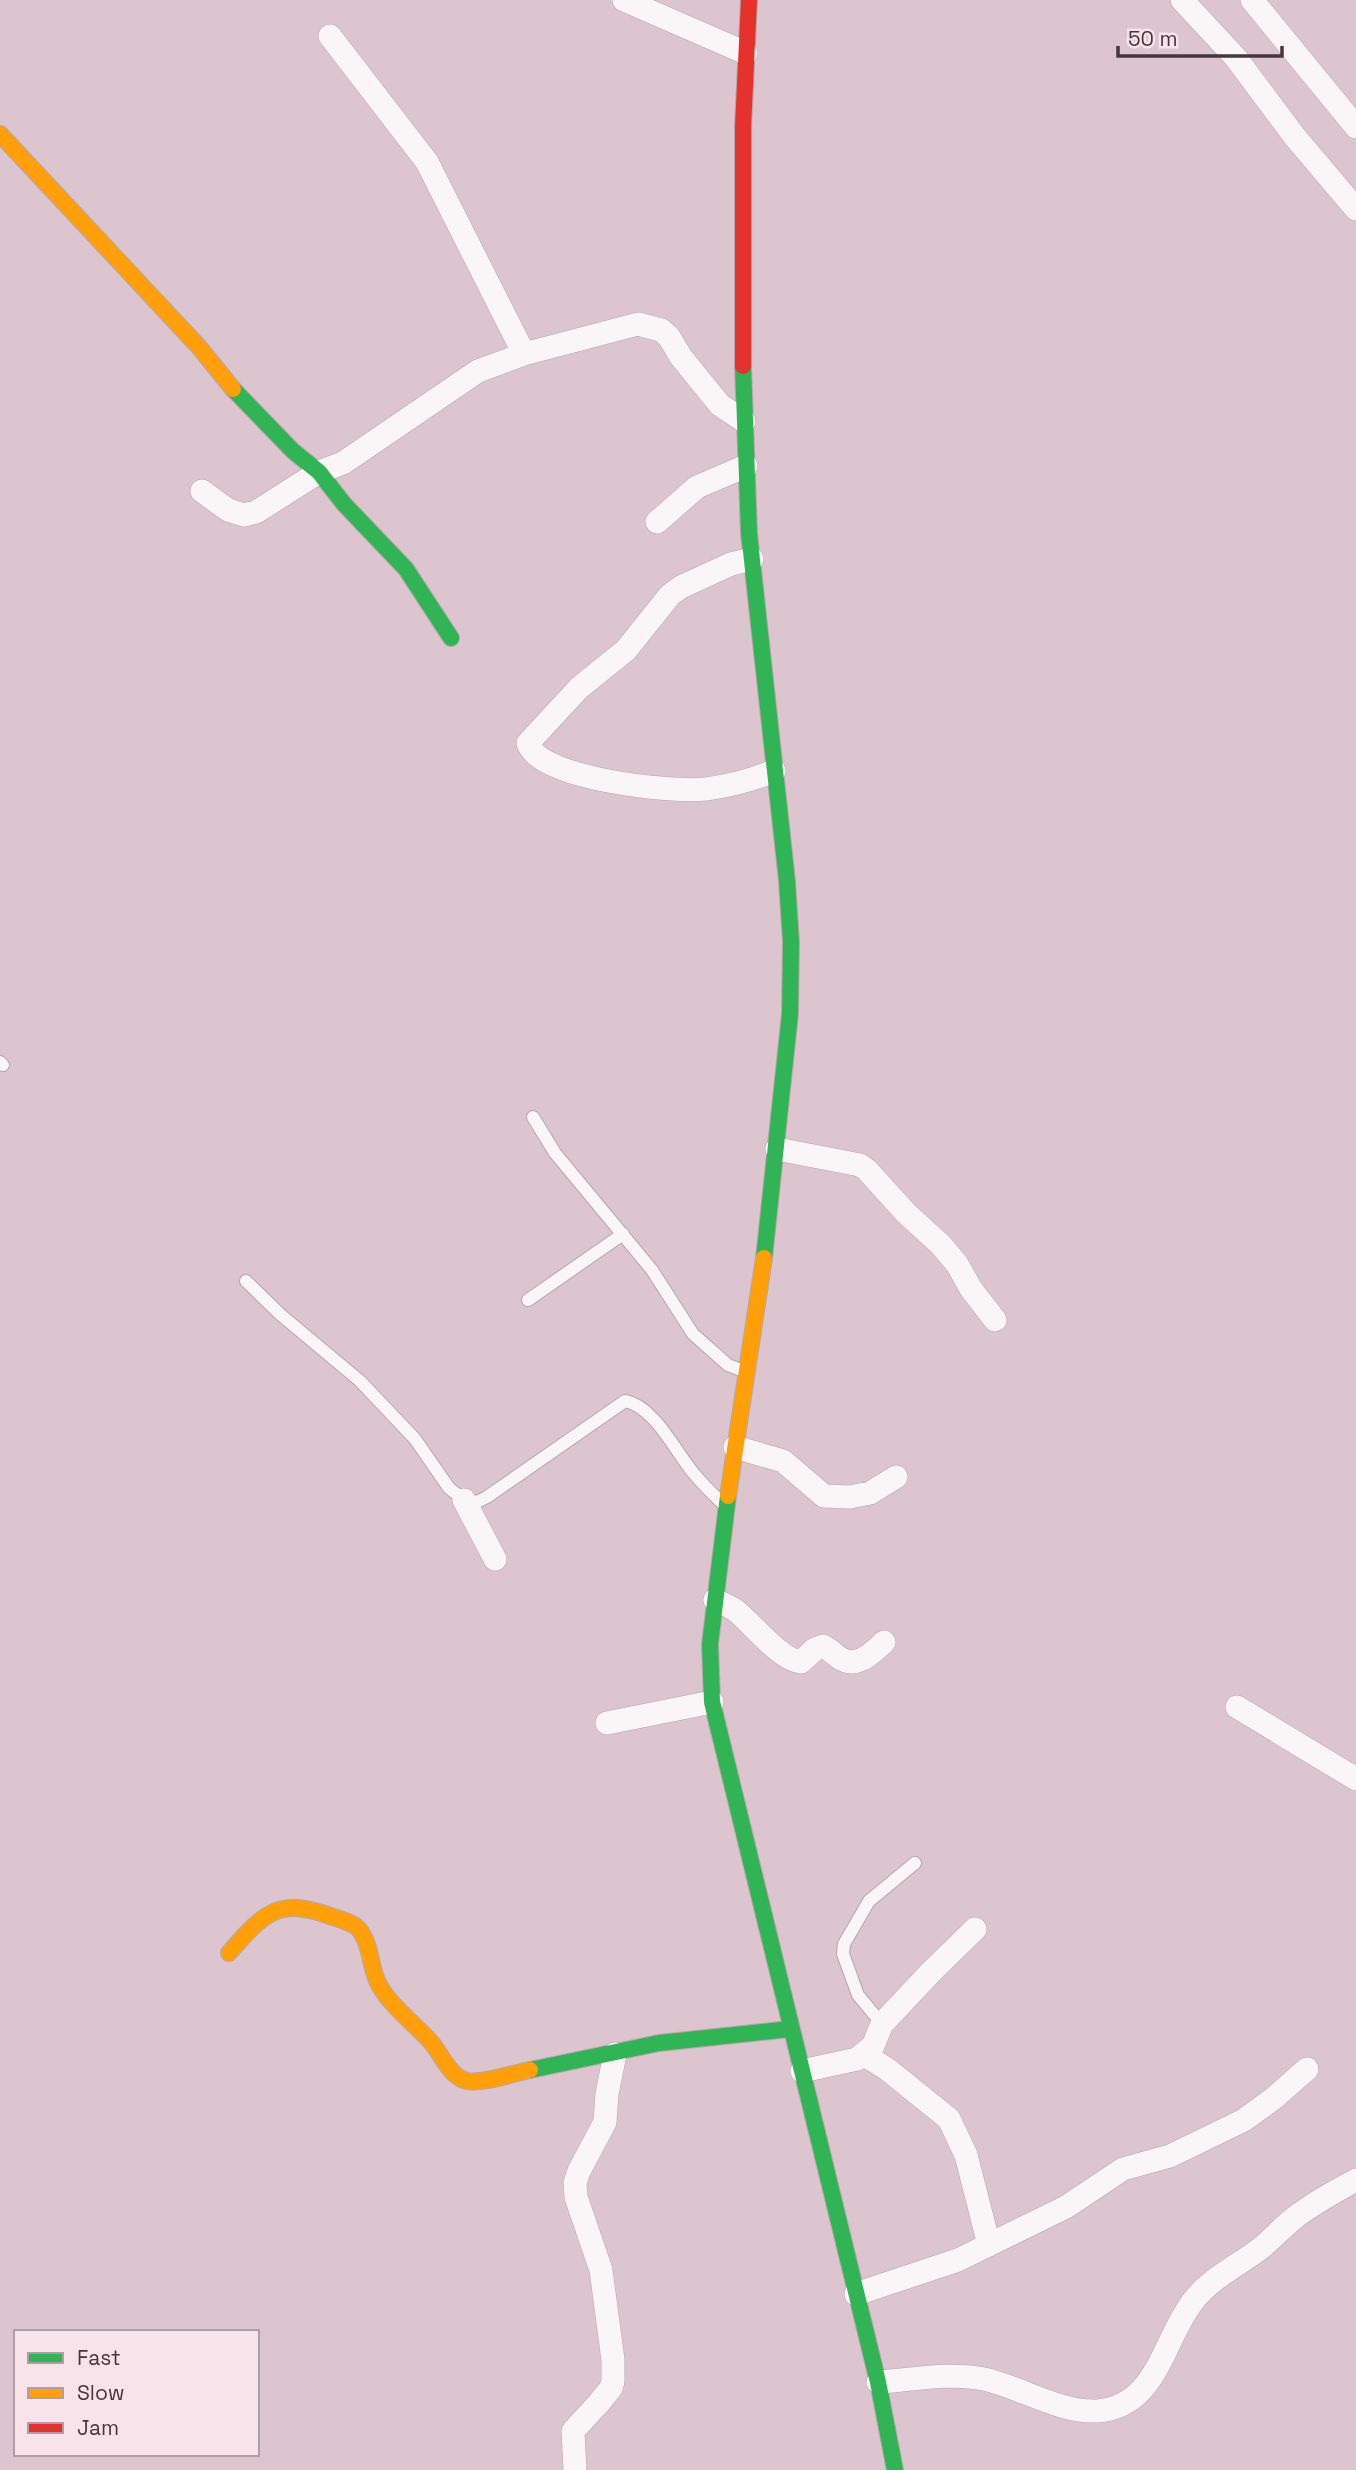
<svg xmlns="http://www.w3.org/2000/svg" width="1356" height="2470" viewBox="0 0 1356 2470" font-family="'Space Grotesk',sans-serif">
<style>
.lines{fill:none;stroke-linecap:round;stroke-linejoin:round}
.lane-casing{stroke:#b7a6ac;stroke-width:14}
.street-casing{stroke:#b7a6ac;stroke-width:24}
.fast-casing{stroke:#b7a6ac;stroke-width:18}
.slow-casing{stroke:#b7a6ac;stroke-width:18}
.jam-casing{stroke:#b7a6ac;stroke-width:18}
.lane{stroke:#faf6f8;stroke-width:12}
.street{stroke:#faf6f8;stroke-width:23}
.fast{stroke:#30b455;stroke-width:16}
.slow{stroke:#ff9f0a;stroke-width:16}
.jam{stroke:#e5322d;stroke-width:16}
</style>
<rect width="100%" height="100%" fill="#dcc5ce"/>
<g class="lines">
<g class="lane-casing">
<path id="lane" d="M 0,1062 L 3,1065
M 533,1117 L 555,1153 L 652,1270 L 693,1334 L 728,1365 L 746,1372
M 246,1281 L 281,1315 L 360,1381 L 415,1439 L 449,1488 L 464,1500 L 477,1502 L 487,1497 L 625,1401 C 655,1406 677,1455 696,1476 C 704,1486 714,1495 723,1504
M 528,1300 L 623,1234
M 882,2024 L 858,1995 L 843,1954 L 844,1944 L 869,1901 L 915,1863"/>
</g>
<g class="street-casing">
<path id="street" d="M 624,0 L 746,53
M 1182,0 L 1236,58 L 1295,137 L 1356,209
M 1252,0 L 1356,127
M 330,36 L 427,162 L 524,354
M 202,491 L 228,510 L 244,515 L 256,512 L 319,472 L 343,463 L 478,371 L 524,354 L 638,324 L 661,330 L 669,337 L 681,357 L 720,405 L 744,421
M 657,522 L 697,487 L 746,466
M 752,559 L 731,564 L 681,587 L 670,595 L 626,650 L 579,688 L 528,743 C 538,779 673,793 706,789 C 730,786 752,780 774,771
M 777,1149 L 860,1165 L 867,1170 L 906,1213 L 941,1245 L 957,1264 L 971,1289 L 995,1320
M 735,1447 L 783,1461 L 824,1496 L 850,1497 L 870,1493 L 896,1477
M 464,1500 L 495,1559
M 715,1600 C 722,1603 729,1606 735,1610 C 753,1624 780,1660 801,1662 L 815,1649 L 823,1646 C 829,1649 832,1652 838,1657 C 856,1670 871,1654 884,1642
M 1237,1707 L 1356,1779
M 607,1723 L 712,1702
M 863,2054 L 887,2069 L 949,2119 L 966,2155 L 989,2245
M 802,2071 L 857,2059 L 873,2046 L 882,2024 L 931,1972 L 975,1929
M 856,2294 L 958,2260 L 1066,2207 L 1123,2169 L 1170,2156 L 1244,2120 L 1274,2098 L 1307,2069
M 878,2382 C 911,2380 951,2372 984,2379 C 1020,2387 1060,2413 1097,2411 C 1158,2407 1163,2338 1194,2300 C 1211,2278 1239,2265 1261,2248 C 1272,2239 1282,2228 1293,2219 C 1312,2204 1334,2192 1356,2180
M 575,2470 L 573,2431 L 598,2404 L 611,2388 L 613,2381 L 613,2360 L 601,2270 L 576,2197 L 575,2183 L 579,2171 L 605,2122 L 607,2094 L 615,2054"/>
</g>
<g class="fast-casing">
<path id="fast" d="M 743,366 L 749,533 L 787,881 L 791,942 L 790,1014 L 764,1258
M 233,389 L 293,451 L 319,472 L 344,504 L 406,569 L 451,638
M 728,1496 L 710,1644 L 712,1702 L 878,2382 L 895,2470
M 530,2070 L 659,2043 L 790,2029"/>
</g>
<g class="slow-casing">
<path id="slow" d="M 0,134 L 199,347 L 233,389
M 728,1496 L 764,1258
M 229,1953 C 264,1913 278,1896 333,1917 C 342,1920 356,1923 361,1932 C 371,1946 370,1967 378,1983 C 390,2006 414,2023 431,2042 C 442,2055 450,2077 467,2081 C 483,2084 514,2073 530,2070"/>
</g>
<g class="jam-casing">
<path id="jam" d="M 743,366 L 743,127 L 749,0"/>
</g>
<use href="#lane" class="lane"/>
<use href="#street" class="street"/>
<use href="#fast" class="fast"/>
<use href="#slow" class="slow"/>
<use href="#jam" class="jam"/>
</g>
<rect x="14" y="2330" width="245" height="126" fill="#f9e3eb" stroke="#b19ea5" stroke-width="2"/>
<rect x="28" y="2353" width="35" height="10" fill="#30b455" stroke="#b19ea5" stroke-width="2"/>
<text x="77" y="2365" font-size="21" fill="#46363d">Fast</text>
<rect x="28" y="2388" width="35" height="10" fill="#ff9f0a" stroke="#b19ea5" stroke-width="2"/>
<text x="77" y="2400" font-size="21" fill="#46363d">Slow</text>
<rect x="28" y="2423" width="35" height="10" fill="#e5322d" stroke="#b19ea5" stroke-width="2"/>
<text x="77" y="2435" font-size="21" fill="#46363d">Jam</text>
<path d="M1118 46v10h164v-10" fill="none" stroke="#46363d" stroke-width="3.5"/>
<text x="1128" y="46" font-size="21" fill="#46363d" stroke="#f9e3eb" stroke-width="5" paint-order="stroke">50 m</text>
</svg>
